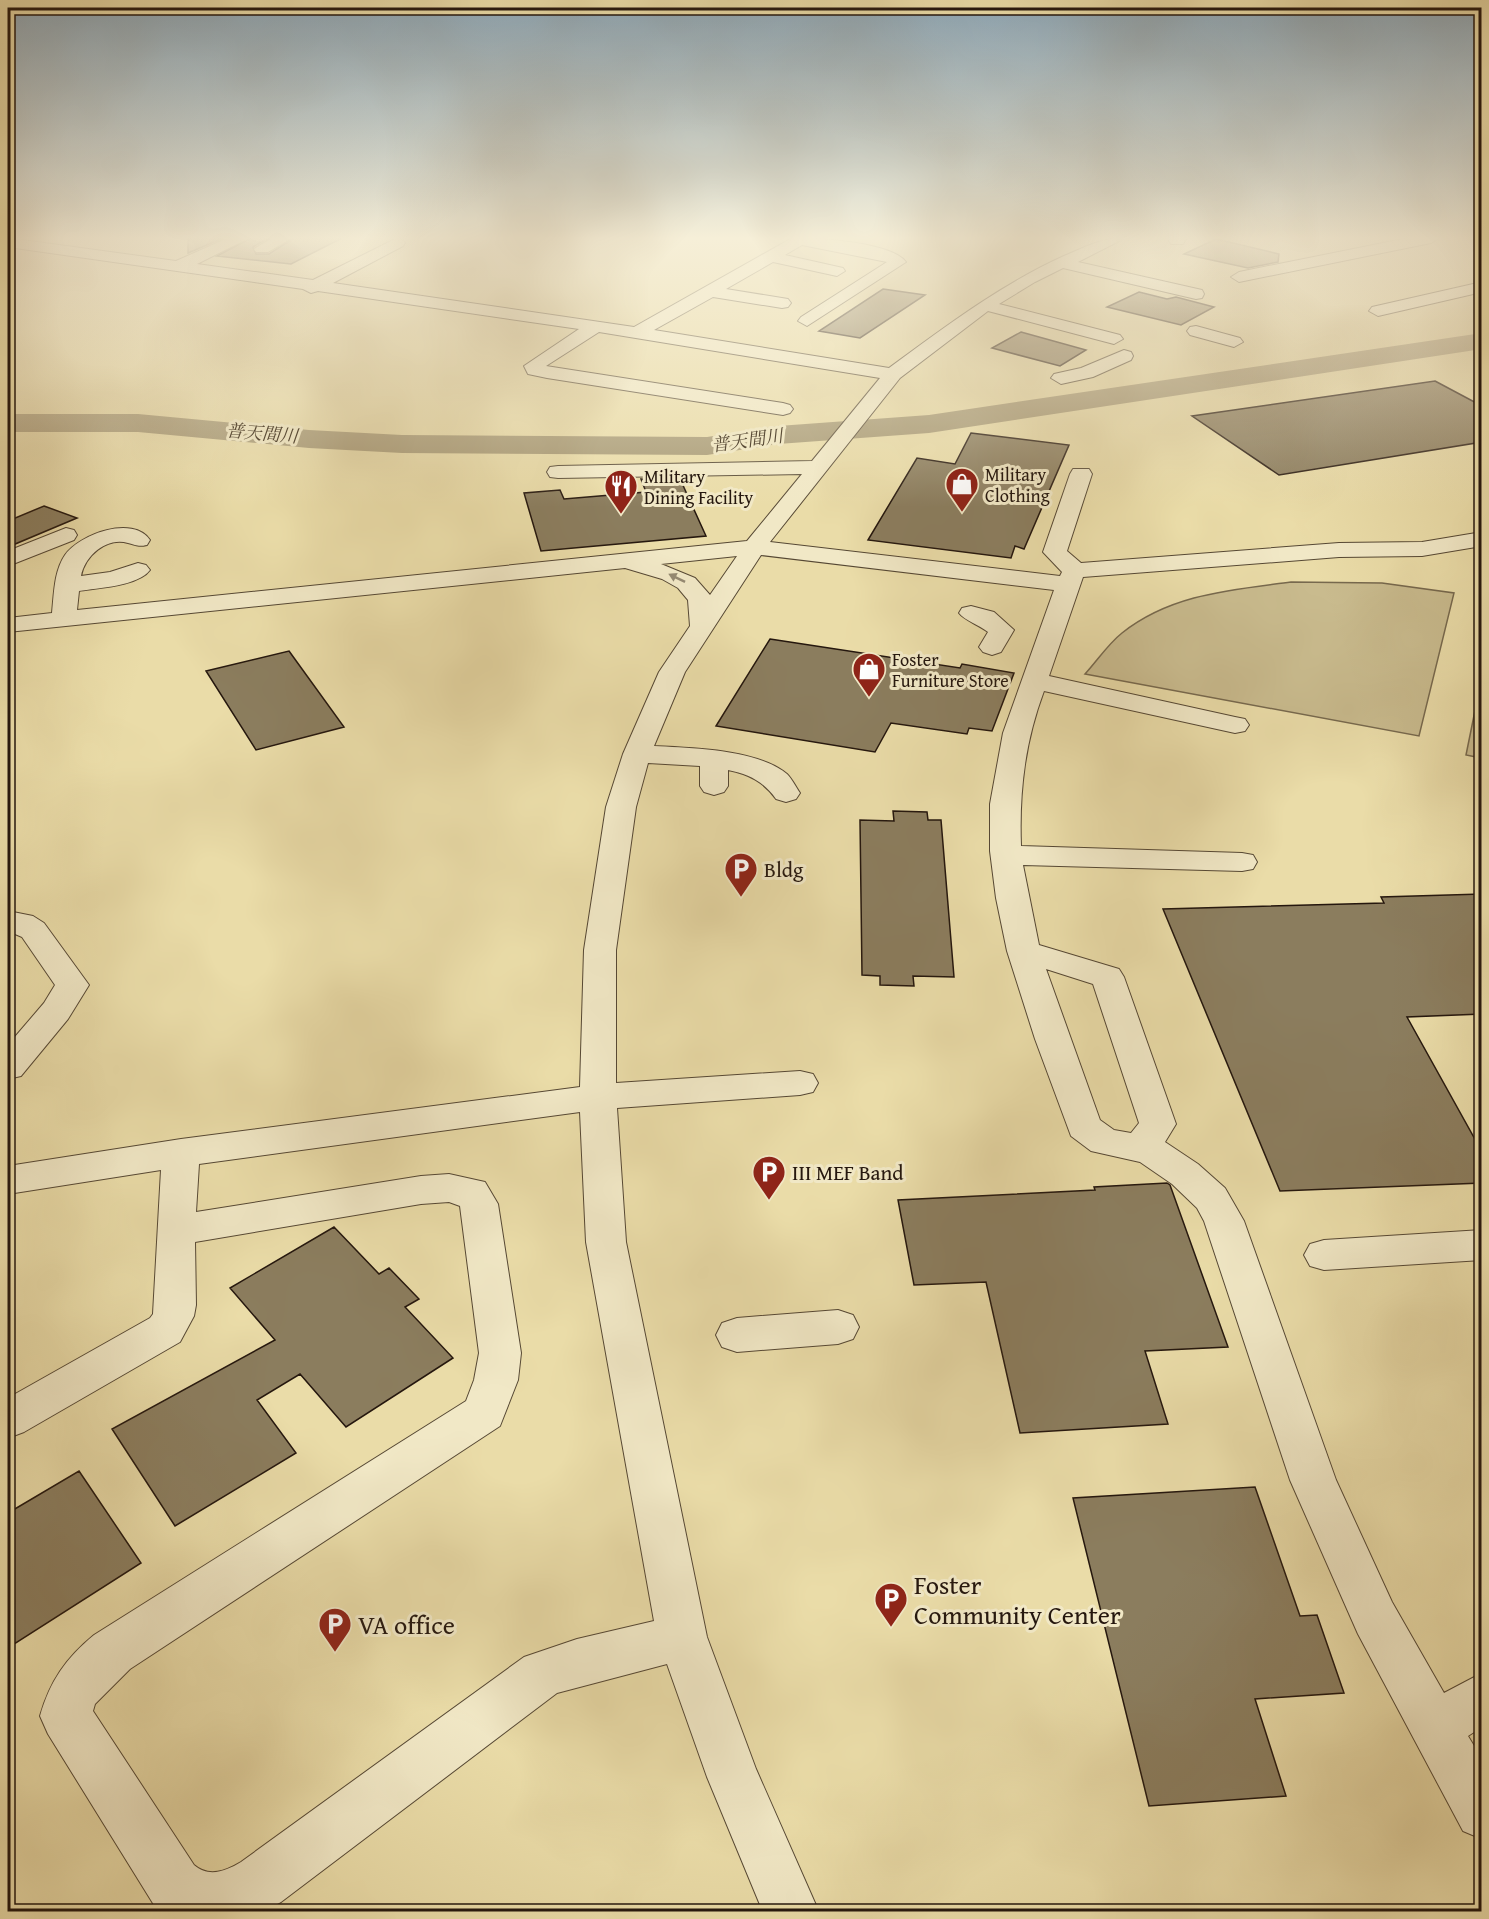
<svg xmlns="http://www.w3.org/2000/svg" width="1489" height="1919" viewBox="0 0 1489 1919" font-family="'Gentium Book Plus','Noto Serif JP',serif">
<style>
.green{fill:#c9bb8e;stroke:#77694e;stroke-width:1.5}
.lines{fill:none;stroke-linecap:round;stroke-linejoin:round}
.river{fill:#a79974;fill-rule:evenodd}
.building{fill:#8b7d5e;stroke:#25170e;stroke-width:1.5}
.minor-casing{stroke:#564834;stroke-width:2}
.minor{fill:#f1e8c6;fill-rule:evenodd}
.oneway{fill:#958a73}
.labels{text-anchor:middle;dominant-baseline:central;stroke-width:6;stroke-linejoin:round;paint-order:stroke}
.far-water-label{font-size:18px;font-style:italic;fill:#594b37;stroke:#f1e8c6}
.far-poi-label{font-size:18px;fill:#25170e;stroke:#f1e8c6;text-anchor:start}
.poi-label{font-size:21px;fill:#25170e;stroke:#f1e8c6;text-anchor:start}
.near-poi-label{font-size:26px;fill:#25170e;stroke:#f1e8c6;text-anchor:start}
</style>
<rect width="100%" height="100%" fill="#eadca8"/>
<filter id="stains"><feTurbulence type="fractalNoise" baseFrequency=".00333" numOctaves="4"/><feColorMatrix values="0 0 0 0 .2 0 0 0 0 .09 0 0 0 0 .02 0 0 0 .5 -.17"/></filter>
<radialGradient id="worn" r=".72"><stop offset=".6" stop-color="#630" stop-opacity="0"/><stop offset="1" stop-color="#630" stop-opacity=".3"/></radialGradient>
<path class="green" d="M 1291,582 L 1382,583 L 1454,593 L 1419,736 L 1085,674 C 1097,661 1108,644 1122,633 C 1171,594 1231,590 1291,582 Z
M 1481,681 L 1481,758 L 1466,755 Z"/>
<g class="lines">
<path class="river" d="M 1482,333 L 1482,349 L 929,433 L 778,444 L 707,455 L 402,453 L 309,448 L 138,432 L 8,432 L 8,414 L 138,414 L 309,430 L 402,435 L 707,437 L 778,426 L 929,415 Z"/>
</g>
<path class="building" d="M 188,238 L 223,238 L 188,253 Z
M 251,238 L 268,238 L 253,247 L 256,254 L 269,254 L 294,238 L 342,238 L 291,264 L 217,256 Z
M 1216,239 L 1279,254 L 1278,262 L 1248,268 L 1184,254 Z
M 883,289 L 925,295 L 860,338 L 819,331 Z
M 1139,292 L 1167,299 L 1176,297 L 1214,307 L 1181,325 L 1107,307 Z
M 1021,332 L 1086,350 L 1060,366 L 992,348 Z
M 1435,381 L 1482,406 L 1482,442 L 1279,475 L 1192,416 Z
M 971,433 L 1069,445 L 1024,549 L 1015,546 L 1011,558 L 868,540 L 917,458 L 955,464 Z
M 641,479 L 681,481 L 706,536 L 541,551 L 524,493 L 560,490 L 564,499 L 646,492 Z
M 44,506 L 77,518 L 8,547 L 8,521 Z
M 770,639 L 960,668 L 962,664 L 1014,673 L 992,731 L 969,728 L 967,734 L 891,723 L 875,752 L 716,726 Z
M 289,651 L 344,727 L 256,750 L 206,671 Z
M 893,811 L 927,812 L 928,820 L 941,820 L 954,977 L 913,976 L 914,986 L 880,985 L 880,976 L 862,975 L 860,820 L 894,821 Z
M 1482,894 L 1482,1014 L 1407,1017 L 1482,1152 L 1482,1183 L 1280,1191 L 1163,909 L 1384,903 L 1381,897 Z
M 1167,1183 L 1170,1185 L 1228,1347 L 1145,1351 L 1168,1424 L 1020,1433 L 986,1282 L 914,1285 L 898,1200 L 1095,1190 L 1094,1187 Z
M 334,1227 L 379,1274 L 389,1268 L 419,1299 L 405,1307 L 453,1358 L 346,1427 L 300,1374 L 257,1400 L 296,1453 L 175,1526 L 112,1429 L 275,1340 L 230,1288 Z
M 79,1471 L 141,1563 L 8,1648 L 8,1513 Z
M 1255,1487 L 1300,1616 L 1317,1615 L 1344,1693 L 1255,1699 L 1286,1796 L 1149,1806 L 1073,1498 Z"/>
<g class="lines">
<g class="minor-casing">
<path id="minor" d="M 8,238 L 176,261 L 228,238 L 249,238 L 197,264 L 313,280 L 397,238 L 403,240 L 405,243 L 403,246 L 333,283 L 634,327 L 792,238 C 817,238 891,242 906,262 L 807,326 L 798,321 L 801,317 L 887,262 L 802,245 L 785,255 L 843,268 L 845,271 L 837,276 L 773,262 L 726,289 L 788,299 L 791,303 L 788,307 L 782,308 L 713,297 L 654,330 L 889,368 C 946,326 1000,285 1064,256 C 1085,247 1101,238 1125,238 L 1078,262 L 1202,290 L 1204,294 L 1202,298 L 1196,299 L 1063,268 L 1035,282 L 999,304 L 1120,335 L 1123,339 L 1114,344 L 988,311 L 900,378 L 770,542 L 1060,576 L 1062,572 L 1043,552 L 1070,474 L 1073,469 L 1089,469 L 1092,474 L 1067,551 L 1081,563 L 1339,543 L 1422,542 L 1482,532 L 1482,546 L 1422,556 L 1339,557 L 1083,577 L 1049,676 L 1235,717 L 1245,719 L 1249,725 L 1245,731 L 1235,733 L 1044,691 C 1025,742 1019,791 1021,846 L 1242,853 L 1253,855 L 1257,862 L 1253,869 L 1242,871 L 1023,865 L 1039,945 L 1119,969 L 1124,977 L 1176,1124 L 1165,1142 L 1198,1164 L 1225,1188 L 1244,1221 L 1336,1480 L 1392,1602 L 1444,1693 L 1482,1673 L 1482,1727 L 1468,1736 L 1482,1759 L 1482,1839 L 1463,1831 L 1358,1634 L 1290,1480 L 1204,1221 L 1197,1208 L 1172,1184 L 1140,1162 L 1091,1151 L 1071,1136 L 1035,1039 L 1007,951 L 996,898 L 990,851 L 990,804 L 1003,733 L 1054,590 L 761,555 L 685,672 L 654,746 C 691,748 757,749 787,774 C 792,779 796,787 800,793 L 796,799 L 786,802 L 776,799 C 764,782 749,774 728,770 L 728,786 L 724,792 L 714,795 L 704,792 L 700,786 L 700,766 L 648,763 L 636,807 L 616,950 L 616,1083 L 800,1071 L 813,1074 L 818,1083 L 813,1092 L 800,1095 L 617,1108 L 626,1242 L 707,1637 L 756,1769 L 819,1912 L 763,1912 L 707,1777 L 667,1664 L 557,1693 L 281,1902 L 262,1912 L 163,1912 L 154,1905 L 48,1734 L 40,1716 C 50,1681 66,1658 94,1635 L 466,1401 L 474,1380 L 479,1353 L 460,1206 L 449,1202 L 421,1204 L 195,1242 L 196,1305 L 194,1316 L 180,1342 L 24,1432 L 8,1438 L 8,1398 L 150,1318 L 153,1314 L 161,1170 L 8,1194 L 8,1166 L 181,1139 L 580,1087 L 584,950 L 606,807 L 623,754 L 659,672 L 690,626 L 688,600 L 678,588 L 662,579 L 625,568 L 8,632 L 8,618 L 52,613 C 54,594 54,571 65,555 C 80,534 133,515 150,540 L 147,545 C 138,547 136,545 128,543 C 106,537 85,556 81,576 L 110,572 L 138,563 L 146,565 L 150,570 C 139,586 97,588 79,591 L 77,610 L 747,541 L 802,474 L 558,478 L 550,477 L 547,472 L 550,467 L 558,466 L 812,461 L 880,378 L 599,332 L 546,366 L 783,403 L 790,405 L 793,409 L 790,413 L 783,415 L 547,378 L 528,374 L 524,366 L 579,329 L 318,291 L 311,293 L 303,289 L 8,247 ZM 737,556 L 710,595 L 695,578 L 661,564 ZM 1046,969 L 1093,984 L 1139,1123 L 1131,1133 L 1114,1130 L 1100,1120 ZM 580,1112 L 586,1242 L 654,1621 L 577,1639 L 524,1657 L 241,1862 C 226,1871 209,1878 194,1865 L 93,1711 L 95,1704 L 130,1669 L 500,1426 L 518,1380 L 521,1353 L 498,1204 L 485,1182 L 449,1174 L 421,1176 L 196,1212 L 199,1164 Z
M 272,238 L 292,238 L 268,252 L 256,252 L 254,249 Z
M 1171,238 L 1187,238 L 1183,244 L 1171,244 L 1169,241 Z
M 1408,238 L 1439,238 L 1431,243 L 1239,282 L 1231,277 L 1239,272 Z
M 1482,282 L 1482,292 L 1378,316 L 1369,311 L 1372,307 Z
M 1196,326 L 1240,338 L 1243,342 L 1234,347 L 1190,335 L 1187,331 L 1190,327 Z
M 1124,350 L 1131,352 L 1133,356 L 1131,360 L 1093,377 L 1061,384 L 1051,378 L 1054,374 L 1081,368 Z
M 66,528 L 74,530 L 77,535 L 74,540 L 8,566 L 8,551 Z
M 971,606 L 994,612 L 1014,630 L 1001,652 L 992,655 L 983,652 L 979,647 L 988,632 C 979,625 964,620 959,613 L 962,608 Z
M 8,911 L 33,916 L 44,923 L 89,985 L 68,1019 L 21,1076 L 8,1079 L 8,1045 L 44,1003 L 55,985 L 22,937 L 8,931 Z
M 1482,1230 L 1482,1260 L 1324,1270 L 1310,1266 L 1304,1255 L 1310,1244 L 1324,1240 Z
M 838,1310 L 853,1315 L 859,1327 L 853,1339 L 838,1344 L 737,1352 L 722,1347 L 716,1335 L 722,1323 L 737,1318 Z"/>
</g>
<use href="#minor" class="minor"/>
</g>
<defs><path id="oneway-solid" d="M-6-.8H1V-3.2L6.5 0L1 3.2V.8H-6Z" transform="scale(1.5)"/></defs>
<use class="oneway" href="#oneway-solid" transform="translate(677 578) rotate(-154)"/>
<linearGradient id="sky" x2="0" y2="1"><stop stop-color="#8ea9ba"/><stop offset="0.47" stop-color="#f6efd8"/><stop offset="1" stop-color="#f6efd8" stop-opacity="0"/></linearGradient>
<rect width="1489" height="507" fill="url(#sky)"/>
<defs>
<g id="shop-pin" transform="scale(1.725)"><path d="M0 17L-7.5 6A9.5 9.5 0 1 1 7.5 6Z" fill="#8f2418" stroke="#f1e8c6"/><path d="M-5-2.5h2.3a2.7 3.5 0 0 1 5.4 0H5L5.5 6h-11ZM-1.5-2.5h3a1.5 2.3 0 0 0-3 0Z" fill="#fff"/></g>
<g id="restaurant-pin" transform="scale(1.725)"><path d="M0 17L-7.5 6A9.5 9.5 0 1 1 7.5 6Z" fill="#8f2418" stroke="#f1e8c6"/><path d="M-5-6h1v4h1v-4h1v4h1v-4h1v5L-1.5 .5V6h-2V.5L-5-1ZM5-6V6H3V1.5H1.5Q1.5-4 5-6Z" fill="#fff"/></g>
<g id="parking-pin" transform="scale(1.725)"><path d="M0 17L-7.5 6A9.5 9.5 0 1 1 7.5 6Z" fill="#8f2418" stroke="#f1e8c6"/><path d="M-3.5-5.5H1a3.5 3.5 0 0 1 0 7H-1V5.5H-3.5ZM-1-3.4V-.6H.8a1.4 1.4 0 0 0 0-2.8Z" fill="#fff"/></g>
</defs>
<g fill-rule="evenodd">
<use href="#shop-pin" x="962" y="484"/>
<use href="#restaurant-pin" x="621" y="486"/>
<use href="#shop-pin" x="869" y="669"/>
<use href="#parking-pin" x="741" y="869"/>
<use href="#parking-pin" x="769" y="1172"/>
<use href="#parking-pin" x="891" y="1599"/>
<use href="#parking-pin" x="335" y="1624"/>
</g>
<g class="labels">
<g class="far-water-label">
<text transform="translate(262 433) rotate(5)">普天間川</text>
<text transform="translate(747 440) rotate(-8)">普天間川</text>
</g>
<g class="far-poi-label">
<text x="985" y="474">Military<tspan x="985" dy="21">Clothing</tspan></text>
<text x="644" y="476">Military<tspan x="644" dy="21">Dining Facility</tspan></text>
<text x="892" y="659">Foster<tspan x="892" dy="21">Furniture Store</tspan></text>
</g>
<g class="poi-label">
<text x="764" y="869">Bldg</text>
<text x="792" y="1172">III MEF Band</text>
</g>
<g class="near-poi-label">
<text x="914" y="1584">Foster<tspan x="914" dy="30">Community Center</tspan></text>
<text x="358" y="1624">VA office</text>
</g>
</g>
<rect width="1489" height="1919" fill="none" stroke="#eadca8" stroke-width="30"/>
<rect x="9" y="9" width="1471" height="1901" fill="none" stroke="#25170e" stroke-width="3"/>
<rect x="15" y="15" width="1459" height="1889" fill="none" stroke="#25170e" stroke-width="1.5"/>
<rect width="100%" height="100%" filter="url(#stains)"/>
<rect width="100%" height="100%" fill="url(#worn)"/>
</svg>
